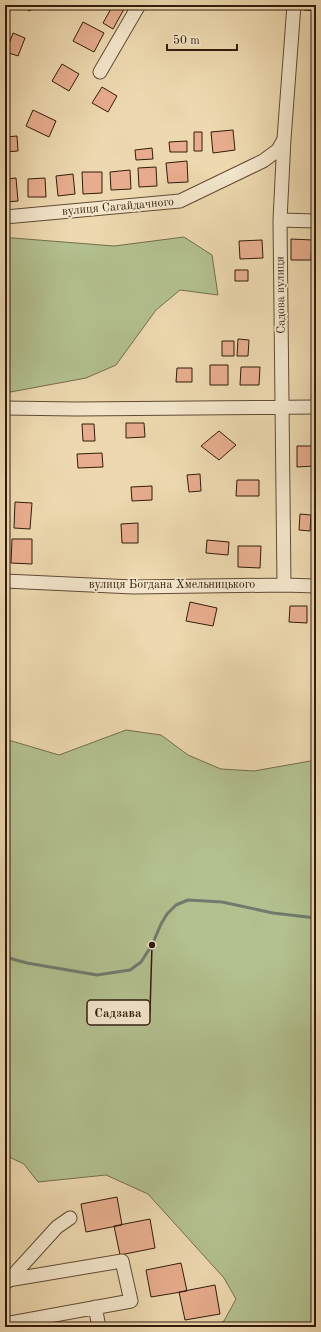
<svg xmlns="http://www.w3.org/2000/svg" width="321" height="1332" viewBox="0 0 321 1332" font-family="'Old Standard TT',serif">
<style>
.green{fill:#b3c08f;stroke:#736e4e}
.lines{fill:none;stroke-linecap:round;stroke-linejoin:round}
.stream{stroke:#707a6d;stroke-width:3}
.building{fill:#e7ad8e;stroke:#331c0c}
.minor-casing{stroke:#624b35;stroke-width:15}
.minor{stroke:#f3e6cb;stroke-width:13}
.labels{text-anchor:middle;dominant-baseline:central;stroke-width:3.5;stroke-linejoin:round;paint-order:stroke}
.street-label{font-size:12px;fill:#331c0c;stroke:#f3e6cb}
.leader{fill:none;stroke:#331c0c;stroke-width:1.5}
.callout-dot{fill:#331c0c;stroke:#f3e6cb;stroke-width:1.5}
.callout{fill:#f3e6cb;stroke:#331c0c;stroke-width:1.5}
.callout-label{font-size:13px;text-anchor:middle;font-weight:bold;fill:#331c0c}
</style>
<rect width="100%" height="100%" fill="#edd8af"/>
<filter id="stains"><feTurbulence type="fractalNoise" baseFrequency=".005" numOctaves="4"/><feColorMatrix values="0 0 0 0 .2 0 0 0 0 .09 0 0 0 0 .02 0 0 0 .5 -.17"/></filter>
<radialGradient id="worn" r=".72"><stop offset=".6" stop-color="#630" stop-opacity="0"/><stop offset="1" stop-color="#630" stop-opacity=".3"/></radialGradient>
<path class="green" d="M 184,237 L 212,255 L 218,295 L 180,290 L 156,310 L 116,365 L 86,378 L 5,393 L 5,238 L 13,238 L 114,246 Z
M 126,730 L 161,735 L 188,755 L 221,769 L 254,771 L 316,760 L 316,1327 L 212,1327 L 224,1321 L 236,1299 L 224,1278 L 148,1194 L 106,1175 L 38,1182 L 24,1164 L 5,1155 L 5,739 L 59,755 Z"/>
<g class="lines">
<path class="stream" d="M 5,957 L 27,963 L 97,975 L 130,970 L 141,962 L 152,945 L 161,924 L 167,914 L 176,905 L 188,900 L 222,902 L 273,913 L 316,918"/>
</g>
<path class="building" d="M 17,5 L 32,5 L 30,11 Z
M 113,5 L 117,5 L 124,9 L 113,29 L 103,23 Z
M 304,5 L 316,5 L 316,11 L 304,10 Z
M 83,22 L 104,33 L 94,52 L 73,41 Z
M 13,33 L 25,38 L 18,56 L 6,52 Z
M 62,64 L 79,74 L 69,91 L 52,81 Z
M 102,87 L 117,96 L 108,112 L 92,103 Z
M 33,110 L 56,121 L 49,137 L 26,126 Z
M 313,110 L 316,110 L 316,132 L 314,132 Z
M 233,130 L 235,150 L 213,153 L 211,132 Z
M 194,132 L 202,132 L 202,151 L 194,151 Z
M 17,136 L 18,151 L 5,152 L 5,137 Z
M 187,141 L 187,152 L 170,152 L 169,142 Z
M 152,148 L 153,159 L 136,160 L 135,150 Z
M 187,161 L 188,182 L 168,183 L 166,163 Z
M 156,167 L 157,186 L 139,187 L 138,168 Z
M 130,170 L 131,189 L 111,190 L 110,172 Z
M 82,172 L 102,172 L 102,193 L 83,194 Z
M 73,174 L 75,194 L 58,196 L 56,176 Z
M 16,178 L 18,201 L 5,202 L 5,179 Z
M 45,178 L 46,197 L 28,197 L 28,179 Z
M 291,239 L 312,240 L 311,260 L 291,260 Z
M 262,240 L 263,258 L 240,259 L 239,241 Z
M 235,270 L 248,270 L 248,281 L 235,281 Z
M 238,339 L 249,340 L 248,356 L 237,356 Z
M 222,341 L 234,341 L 234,356 L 222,356 Z
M 210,365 L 228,365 L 228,385 L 210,385 Z
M 241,367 L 260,367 L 259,385 L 240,385 Z
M 177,368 L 192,368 L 192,382 L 176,382 Z
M 126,423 L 144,423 L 145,437 L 126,438 Z
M 82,424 L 94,424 L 95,441 L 83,441 Z
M 219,431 L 236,445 L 219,460 L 201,446 Z
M 297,446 L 313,446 L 314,466 L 297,467 Z
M 102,453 L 103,467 L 78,468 L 77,454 Z
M 200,474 L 201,491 L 189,492 L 187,475 Z
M 237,480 L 259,480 L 259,496 L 236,496 Z
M 152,486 L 152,500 L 132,501 L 131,487 Z
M 15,502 L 32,503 L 30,529 L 14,528 Z
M 300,514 L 311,515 L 310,531 L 299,530 Z
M 138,523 L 138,543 L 122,543 L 121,524 Z
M 12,539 L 32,539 L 32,564 L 11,563 Z
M 207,540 L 229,542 L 228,555 L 206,553 Z
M 238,546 L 261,546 L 260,568 L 238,567 Z
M 190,602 L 217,608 L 213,626 L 186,621 Z
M 290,606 L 307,606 L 307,623 L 289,622 Z
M 117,1197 L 122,1225 L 86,1232 L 81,1204 Z
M 150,1219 L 155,1248 L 120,1255 L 114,1226 Z
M 181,1263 L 187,1291 L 151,1297 L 146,1270 Z
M 215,1285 L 220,1314 L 185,1320 L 179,1292 Z
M 49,1322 L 50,1327 L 23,1327 Z"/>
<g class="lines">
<g class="minor-casing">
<path id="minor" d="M 100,72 L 139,5
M 5,217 L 180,201 L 263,161 L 278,150 L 284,139
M 280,220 L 316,221
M 5,408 L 76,409 L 316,407
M 5,581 L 133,587 L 284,585 L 316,586
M 284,585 L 280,220 L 284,139 L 294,5
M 7,1282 L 57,1227 L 70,1218
M 95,1307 L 99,1327
M 5,1324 L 131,1301 L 122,1261 L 8,1280"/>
</g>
<use href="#minor" class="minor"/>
</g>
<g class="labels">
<g class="street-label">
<text transform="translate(118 207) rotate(-5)">вулиця Сагайдачного</text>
<text transform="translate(281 295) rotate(-91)">Садова вулиця</text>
<text x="172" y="585">вулиця Богдана Хмельницького</text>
</g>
</g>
<path class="leader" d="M152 945L150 1012"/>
<circle class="callout-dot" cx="152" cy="945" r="4"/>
<rect class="callout" x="87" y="1000" width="63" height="25" rx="4"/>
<g class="callout-label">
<text x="118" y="1017">Садзава</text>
</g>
<rect width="321" height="1332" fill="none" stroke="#edd8af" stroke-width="20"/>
<rect x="6" y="6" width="309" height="1320" fill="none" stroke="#331c0c" stroke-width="2"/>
<rect x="10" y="10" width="301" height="1312" fill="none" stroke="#331c0c"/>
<path d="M167 44v6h70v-6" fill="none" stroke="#331c0c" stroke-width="2"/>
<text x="173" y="44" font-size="12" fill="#331c0c" stroke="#f3e6cb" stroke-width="3" paint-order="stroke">50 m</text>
<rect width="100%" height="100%" filter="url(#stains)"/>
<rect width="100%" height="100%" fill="url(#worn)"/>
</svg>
